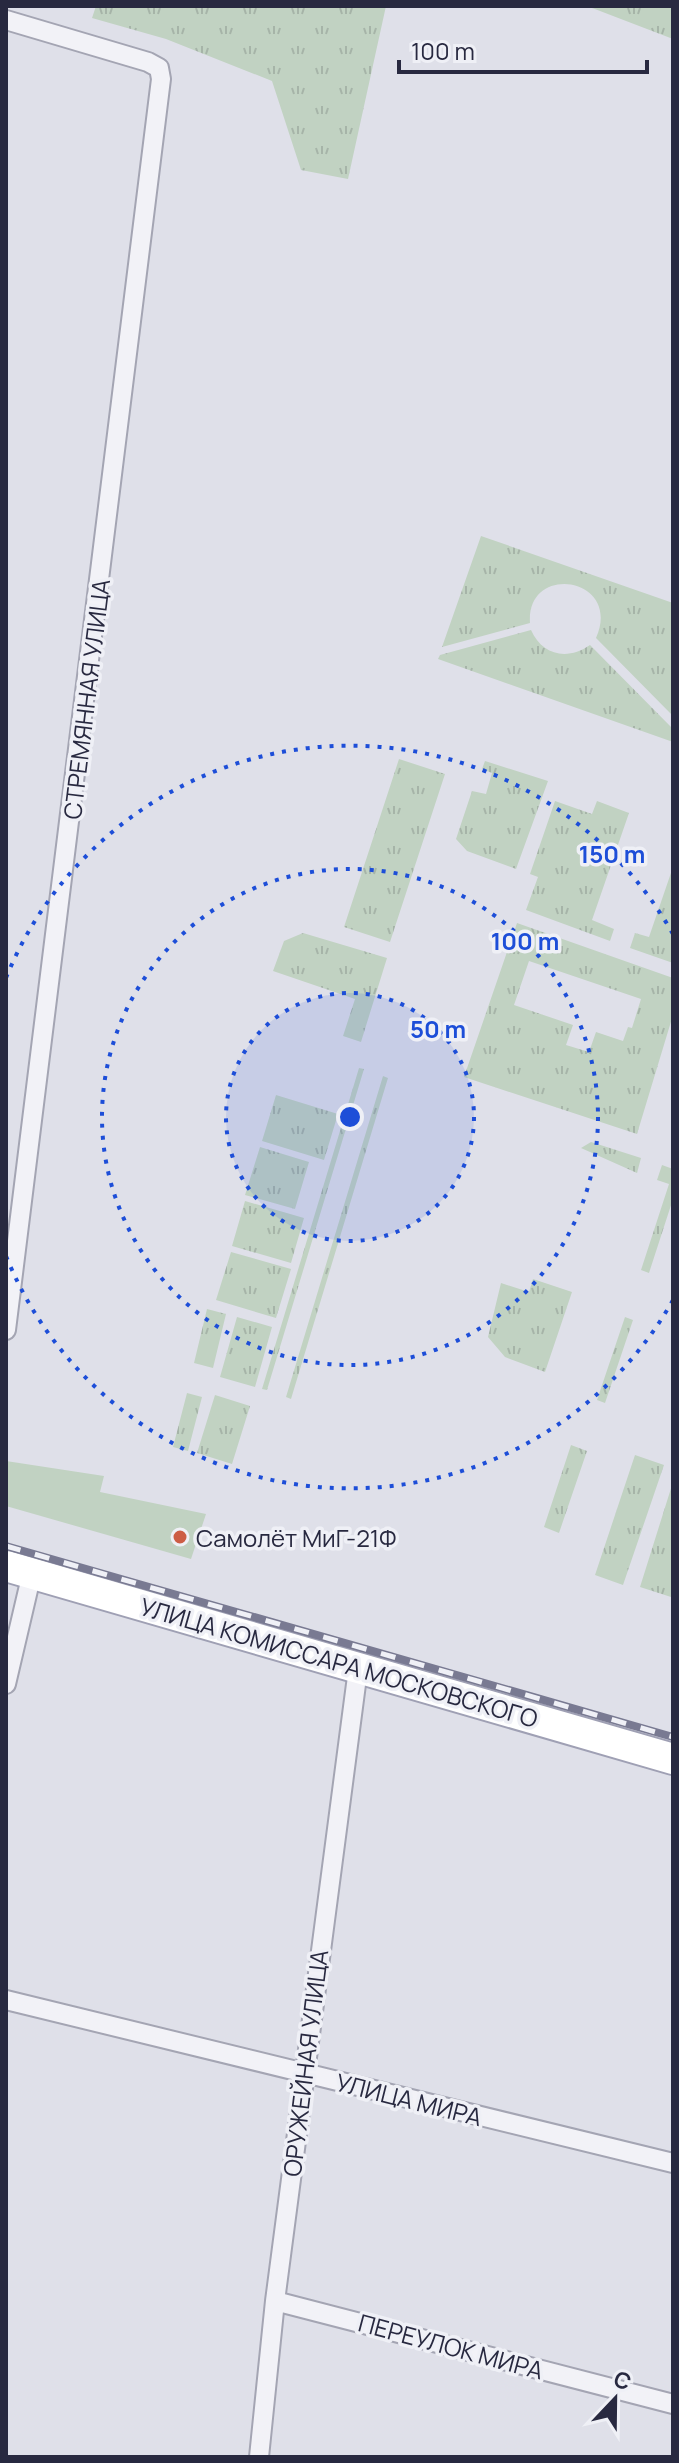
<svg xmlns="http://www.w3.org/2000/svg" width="679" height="2463" viewBox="0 0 679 2463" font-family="Manrope,sans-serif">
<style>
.grass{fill:url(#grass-tufts);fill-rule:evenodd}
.green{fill:#c1d2c2}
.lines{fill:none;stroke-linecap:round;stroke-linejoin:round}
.minor-casing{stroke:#a4a5b3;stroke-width:22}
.primary-casing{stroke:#9fa0b4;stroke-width:34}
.minor{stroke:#f2f2f7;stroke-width:18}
.primary{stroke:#fff;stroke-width:30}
.rail-casing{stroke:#797a92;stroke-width:8}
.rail{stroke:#eff0f6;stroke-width:5;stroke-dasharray:15;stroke-linecap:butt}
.ring{fill:none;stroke:#1d4ed8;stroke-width:4;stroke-dasharray:4 8}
.poi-dot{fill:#cd5d45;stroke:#eff0f6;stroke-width:3}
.labels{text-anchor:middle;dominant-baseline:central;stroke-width:7;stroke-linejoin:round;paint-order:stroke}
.street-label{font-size:24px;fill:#282940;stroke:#eff0f6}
.poi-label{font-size:24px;fill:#282940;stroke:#eff0f6;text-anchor:start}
.centre{fill:#1d4ed8;stroke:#eff0f6;stroke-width:4}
.ring-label{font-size:24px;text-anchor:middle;font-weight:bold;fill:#1d4ed8;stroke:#eff0f6;stroke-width:7;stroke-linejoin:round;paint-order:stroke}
</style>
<defs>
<pattern id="grass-tufts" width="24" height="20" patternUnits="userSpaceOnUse" patternTransform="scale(2)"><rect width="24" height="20" fill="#c1d2c2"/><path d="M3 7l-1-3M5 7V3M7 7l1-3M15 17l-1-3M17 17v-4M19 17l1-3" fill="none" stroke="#a6b4a8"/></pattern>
</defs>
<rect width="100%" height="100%" fill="#dfe0e9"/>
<path class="grass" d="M 96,6 L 386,6 L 348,179 L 301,170 L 272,81 L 166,39 L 92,18 Z
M 587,6 L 673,6 L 673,39 Z
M 481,536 L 673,603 L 673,716 L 596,638 C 623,577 526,562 530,623 L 442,647 Z
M 531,630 C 542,655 567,661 590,645 L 673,729 L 673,742 L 438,659 L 440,655 Z
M 399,759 L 445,774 L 390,942 L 344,927 Z
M 485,761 L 548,781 L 516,869 L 467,851 L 456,839 L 472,791 L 486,794 L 492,773 L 482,769 Z
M 555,801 L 592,814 L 597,801 L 629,813 L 592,920 L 614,929 L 610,941 L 526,910 L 538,877 L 530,874 Z
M 673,867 L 673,963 L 630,948 L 635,933 L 649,937 Z
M 517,923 L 673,978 L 673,1015 L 637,1134 L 464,1077 ZM 529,961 L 641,999 L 632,1028 L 628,1027 L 623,1041 L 596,1032 L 589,1052 L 566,1045 L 573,1025 L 514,1005 Z
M 303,933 L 387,958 L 361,1042 L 343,1036 L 355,999 L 273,971 L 284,941 Z
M 359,1068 L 364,1069 L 267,1390 L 262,1389 Z
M 383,1076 L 388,1078 L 291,1399 L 286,1397 Z
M 276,1095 L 338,1114 L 324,1160 L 262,1141 Z
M 591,1142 L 641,1158 L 637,1173 L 581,1148 Z
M 260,1147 L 309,1162 L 295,1209 L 245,1195 Z
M 662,1165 L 673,1169 L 673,1199 L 649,1273 L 641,1270 L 669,1184 L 657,1180 Z
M 245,1201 L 304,1218 L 291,1263 L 232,1246 Z
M 231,1252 L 291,1269 L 276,1318 L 216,1300 Z
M 533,1279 L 572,1292 L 545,1372 L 505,1357 L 488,1337 L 501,1283 L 529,1292 Z
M 207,1309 L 226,1314 L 213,1368 L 194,1363 Z
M 237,1317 L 272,1327 L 255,1387 L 220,1377 Z
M 625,1317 L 633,1320 L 605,1403 L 597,1400 Z
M 187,1393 L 202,1397 L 188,1451 L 173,1447 Z
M 215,1395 L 250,1406 L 232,1464 L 197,1453 Z
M 571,1445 L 587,1451 L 559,1533 L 544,1527 Z
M 635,1455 L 664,1465 L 623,1585 L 595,1575 Z
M 673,1482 L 673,1591 L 671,1597 L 640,1587 Z"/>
<path class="green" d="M 6,1461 L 104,1476 L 100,1492 L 206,1514 L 191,1559 L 6,1506 Z"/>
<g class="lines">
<g class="minor-casing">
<path id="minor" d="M 6,20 L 148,62 L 159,68 L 161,79 L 6,1330
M 6,1684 L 32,1573
M 6,2000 L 673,2163
M 275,2301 L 673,2404
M 259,2457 L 275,2301 L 358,1669"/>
</g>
<g class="primary-casing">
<path id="primary" d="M 6,1566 L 673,1759"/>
</g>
<use href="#minor" class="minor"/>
<use href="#primary" class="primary"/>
<g class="rail-casing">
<path id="rail" d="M 6,1546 L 673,1737"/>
</g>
<use href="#rail" class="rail"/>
</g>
<circle cx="350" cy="1117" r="124" fill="#1d4ed8" fill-opacity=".12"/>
<g class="ring">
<circle cx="350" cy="1117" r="124"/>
<circle cx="350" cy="1117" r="248"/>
<path d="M673 1300A371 371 0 0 1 6 1256M6 978A371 371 0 0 1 673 934"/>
</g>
<circle class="poi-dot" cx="180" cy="1537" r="8"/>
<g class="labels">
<g class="street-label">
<text transform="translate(86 699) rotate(-83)">СТРЕМЯННАЯ УЛИЦА</text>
<text transform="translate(339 1662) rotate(16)">УЛИЦА КОМИССАРА МОСКОВСКОГО</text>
<text transform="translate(305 2063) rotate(-83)">ОРУЖЕЙНАЯ УЛИЦА</text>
<text transform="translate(409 2099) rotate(14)">УЛИЦА МИРА</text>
<text transform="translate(451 2346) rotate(15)">ПЕРЕУЛОК МИРА</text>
</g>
<g class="poi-label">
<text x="196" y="1537">Самолёт МиГ-21Ф</text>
</g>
</g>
<circle cx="350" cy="1117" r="12" class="centre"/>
<g class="ring-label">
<text x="612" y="863">150 m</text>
<text x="525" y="950">100 m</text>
<text x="438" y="1038">50 m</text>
</g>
<rect width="679" height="2463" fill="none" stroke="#282940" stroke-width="16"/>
<g transform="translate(615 2399) rotate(22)" stroke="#eff0f6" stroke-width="6" paint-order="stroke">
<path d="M0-6L14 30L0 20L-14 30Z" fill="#282940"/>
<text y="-12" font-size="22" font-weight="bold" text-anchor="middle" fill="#282940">С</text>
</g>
<path d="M399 60v12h248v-12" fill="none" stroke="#282940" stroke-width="4"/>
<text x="411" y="60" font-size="24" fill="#282940" stroke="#eff0f6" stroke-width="6" paint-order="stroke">100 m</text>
</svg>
